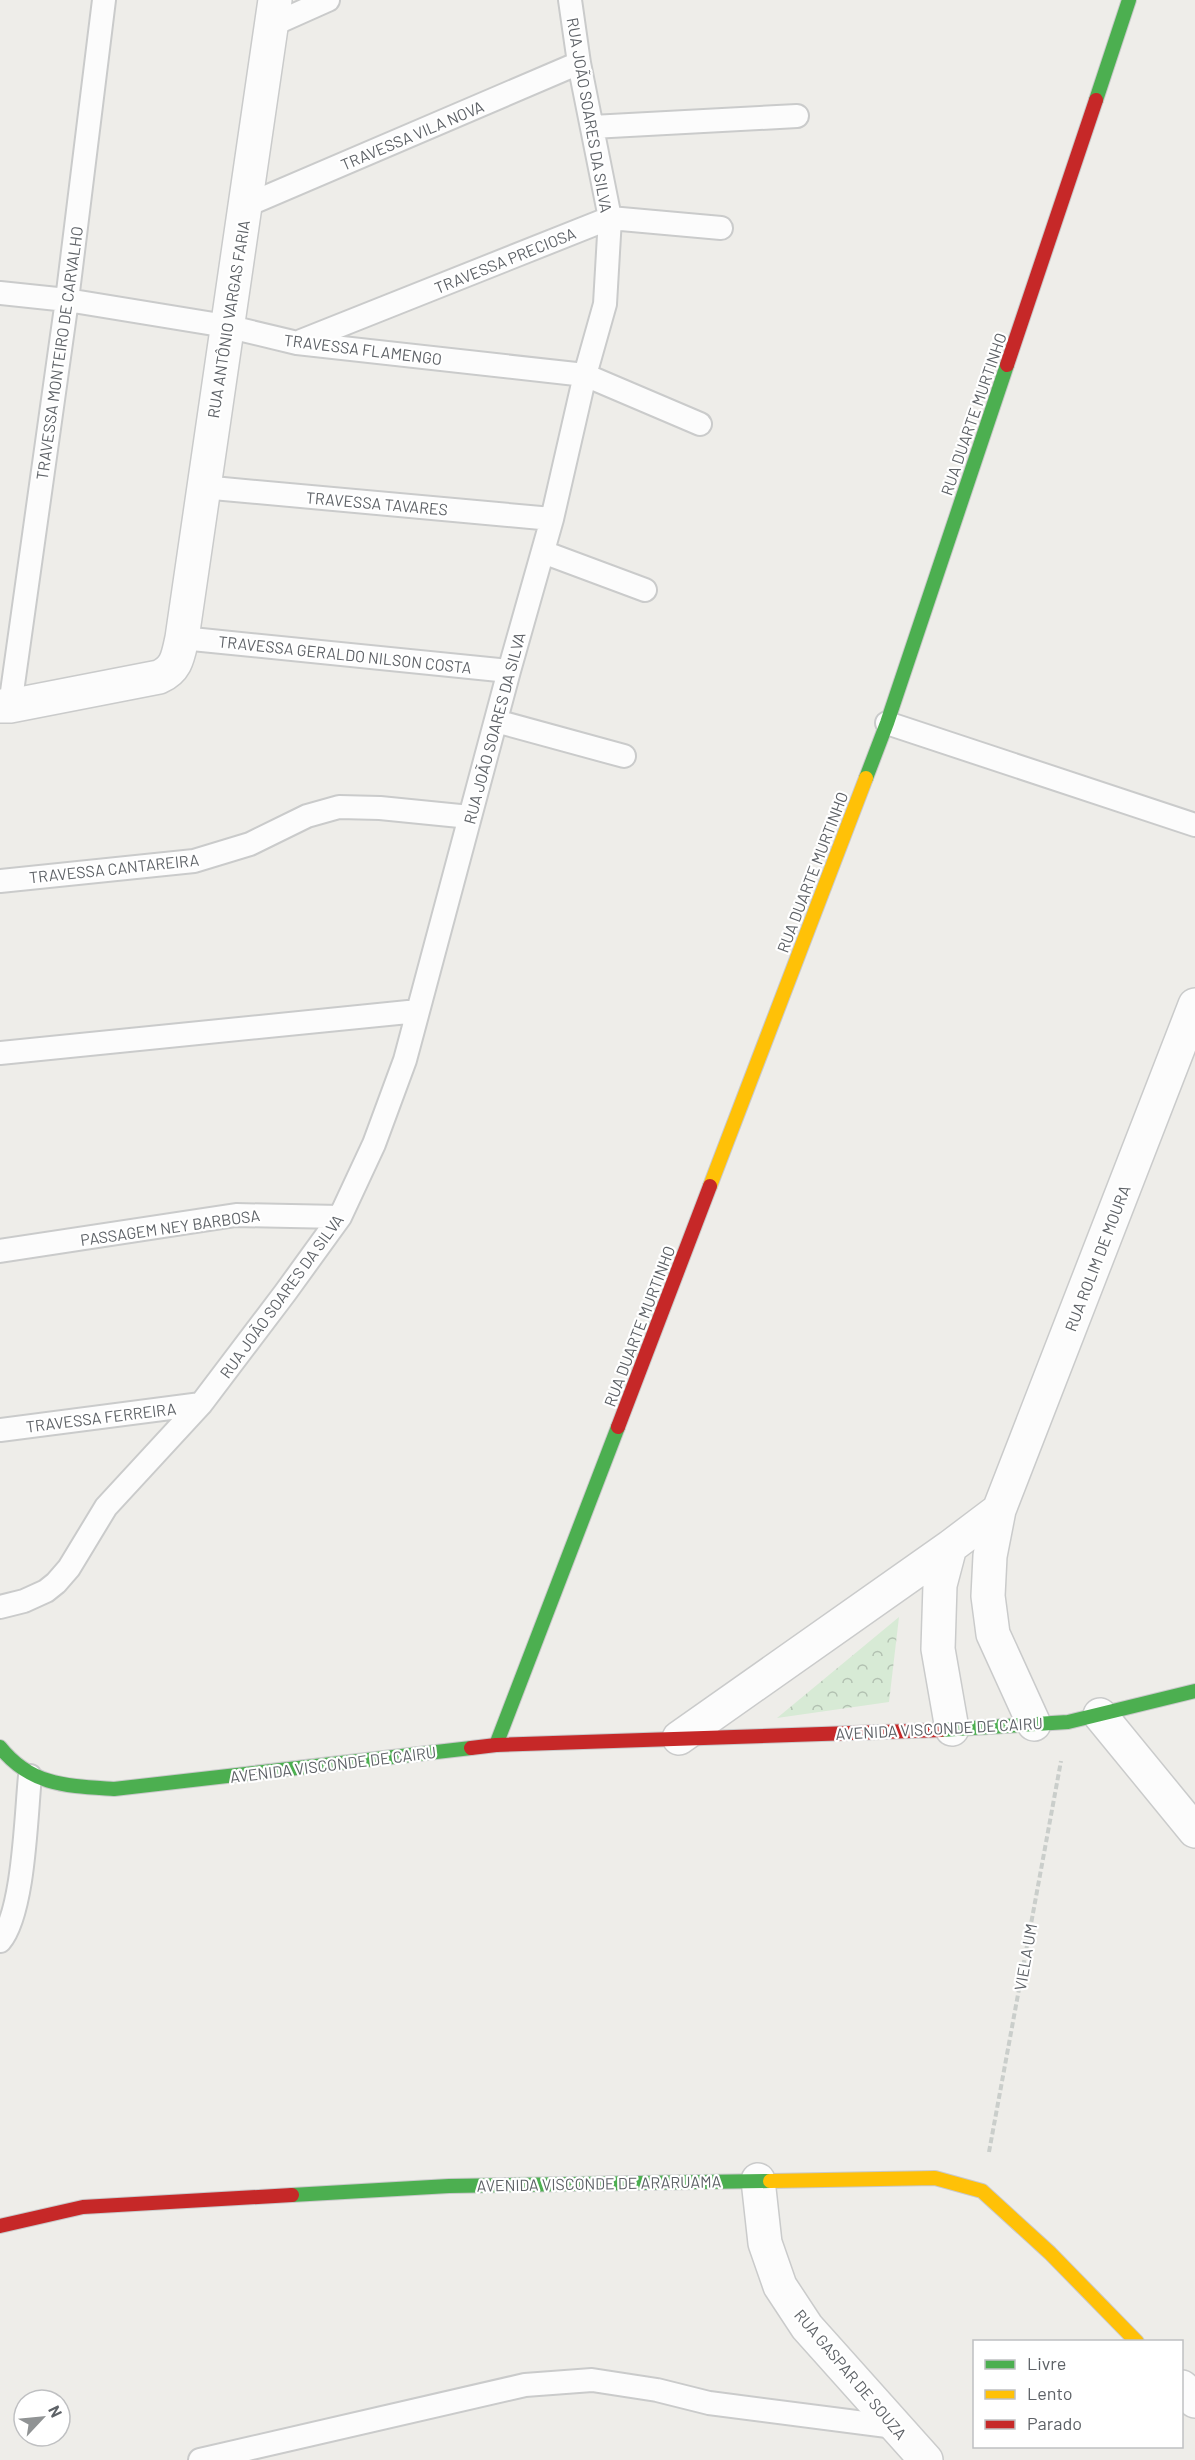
<svg xmlns="http://www.w3.org/2000/svg" width="1195" height="2460" viewBox="0 0 1195 2460" font-family="Barlow,sans-serif">
<style>
.park{fill:url(#park-crowns)}
.lines{fill:none;stroke-linecap:round;stroke-linejoin:round}
.lane-casing{stroke:#cacbcb;stroke-width:26}
.street-casing{stroke:#cacbcb;stroke-width:36}
.fast-casing{stroke:#c9c9ca;stroke-width:16}
.slow-casing{stroke:#c9c9ca;stroke-width:16}
.jam-casing{stroke:#c9c9ca;stroke-width:16}
.path{stroke:#cacecb;stroke-width:4;stroke-dasharray:6 3;stroke-linecap:butt}
.lane{stroke:#fcfcfc;stroke-width:22}
.street{stroke:#fcfcfc;stroke-width:33}
.fast{stroke:#4caf50;stroke-width:14}
.slow{stroke:#ffc107;stroke-width:14}
.jam{stroke:#c62828;stroke-width:14}
.labels{text-anchor:middle;dominant-baseline:central;stroke-width:4.5;stroke-linejoin:round;paint-order:stroke}
.street-label{font-size:16px;fill:#5e6267;stroke:#fff}
</style>
<defs>
<pattern id="park-crowns" width="20" height="18" patternUnits="userSpaceOnUse" patternTransform="scale(1.5)"><rect width="20" height="18" fill="#d7ead5"/><path d="M2 6a3 3 0 1 1 6 0M12 15a3 3 0 1 1 6 0" fill="none" stroke="#b2c1b1"/></pattern>
</defs>
<rect width="100%" height="100%" fill="#eeede9"/>
<path class="park" d="M 899,1617 L 889,1702 L 777,1718 Z"/>
<g class="lines">
<g class="lane-casing">
<path id="lane" d="M 272,25 L 328,0
M 592,127 L 797,116
M 245,206 L 579,63
M 0,293 L 67,300 L 226,326 L 297,343 L 585,375 L 700,424
M 301,341 L 610,218 L 721,228
M 202,487 L 552,519
M 543,552 L 645,590
M 182,638 L 509,671
M 10,706 L 67,300 L 104,0
M 496,721 L 624,756
M 887,723 L 1195,825
M 0,881 L 194,861 L 250,844 L 307,816 L 339,807 L 380,808 L 470,817
M 0,1053 L 418,1011
M 0,1251 L 236,1215 L 340,1217
M 0,1430 L 201,1404
M 0,1607 L 24,1601 L 46,1591 L 56,1583 L 69,1568 L 106,1507 L 201,1404 L 285,1293 L 340,1217 L 374,1144 L 405,1060 L 509,671 L 552,519 L 585,375 L 605,304 L 610,218 L 579,63 L 570,0
M 0,1941 C 24,1913 26,1815 30,1776
M 200,2460 L 525,2385 L 592,2380 L 657,2390 L 709,2403 L 895,2427"/>
</g>
<g class="street-casing">
<path id="street" d="M 0,706 L 10,706 L 159,677 C 177,669 178,656 182,638 L 275,0
M 1100,1715 L 1195,1831
M 1034,1724 L 993,1634 L 988,1596 L 990,1556 L 999,1510 L 1195,1005
M 952,1729 L 938,1649 L 940,1585 L 950,1547 L 999,1510
M 679,1738 L 950,1547
M 758,2180 L 765,2243 L 780,2286 L 807,2327 L 926,2460
M 1182,2387 L 1195,2401"/>
</g>
<g class="fast-casing">
<path id="fast" d="M 1096,100 L 1129,0
M 866,778 L 887,723 L 1007,365
M 941,1730 L 1068,1722 L 1195,1691
M 496,1745 L 618,1427
M 0,1747 C 31,1786 68,1786 114,1789 L 471,1748
M 292,2195 L 449,2186 L 770,2181"/>
</g>
<g class="slow-casing">
<path id="slow" d="M 710,1186 L 866,778
M 770,2181 L 935,2178 L 982,2191 L 1050,2253 L 1137,2342"/>
</g>
<g class="jam-casing">
<path id="jam" d="M 1007,365 L 1096,100
M 618,1427 L 710,1186
M 471,1748 L 496,1745 L 941,1730
M 0,2226 L 83,2207 L 292,2195"/>
</g>
<path class="path" d="M 989,2152 L 1061,1761"/>
<use href="#lane" class="lane"/>
<use href="#street" class="street"/>
<use href="#fast" class="fast"/>
<use href="#slow" class="slow"/>
<use href="#jam" class="jam"/>
</g>
<g class="labels">
<g class="street-label">
<text transform="translate(590 115) rotate(80)">RUA JOÃO SOARES DA SILVA</text>
<text transform="translate(412 135) rotate(-23)">TRAVESSA VILA NOVA</text>
<text transform="translate(505 260) rotate(-22)">TRAVESSA PRECIOSA</text>
<text transform="translate(228 319) rotate(-81)">RUA ANTÔNIO VARGAS FARIA</text>
<text transform="translate(363 349) rotate(7)">TRAVESSA FLAMENGO</text>
<text transform="translate(59 353) rotate(-82)">TRAVESSA MONTEIRO DE CARVALHO</text>
<text transform="translate(973 414) rotate(-71)">RUA DUARTE MURTINHO</text>
<text transform="translate(377 503) rotate(5)">TRAVESSA TAVARES</text>
<text transform="translate(345 654) rotate(6)">TRAVESSA GERALDO NILSON COSTA</text>
<text transform="translate(494 728) rotate(-75)">RUA JOÃO SOARES DA SILVA</text>
<text transform="translate(114 868) rotate(-6)">TRAVESSA CANTAREIRA</text>
<text transform="translate(812 872) rotate(-69)">RUA DUARTE MURTINHO</text>
<text transform="translate(170 1227) rotate(-8)">PASSAGEM NEY BARBOSA</text>
<text transform="translate(1097 1258) rotate(-69)">RUA ROLIM DE MOURA</text>
<text transform="translate(281 1296) rotate(-54)">RUA JOÃO SOARES DA SILVA</text>
<text transform="translate(639 1326) rotate(-69)">RUA DUARTE MURTINHO</text>
<text transform="translate(101 1417) rotate(-7)">TRAVESSA FERREIRA</text>
<text transform="translate(939 1728) rotate(-3)">AVENIDA VISCONDE DE CAIRU</text>
<text transform="translate(333 1764) rotate(-7)">AVENIDA VISCONDE DE CAIRU</text>
<text transform="translate(1025 1957) rotate(-80)">VIELA UM</text>
<text transform="translate(599 2183) rotate(-1)">AVENIDA VISCONDE DE ARARUAMA</text>
<text transform="translate(851 2374) rotate(50)">RUA GASPAR DE SOUZA</text>
</g>
</g>
<rect x="973" y="2340" width="210" height="108" fill="#ffffff" stroke="#bfc0c2" stroke-width="1.5"/>
<rect x="985" y="2360" width="30" height="9" fill="#4caf50" stroke="#bfc0c2" stroke-width="1.5"/>
<text x="1027" y="2370" font-size="18" fill="#5e6267">Livre</text>
<rect x="985" y="2390" width="30" height="9" fill="#ffc107" stroke="#bfc0c2" stroke-width="1.5"/>
<text x="1027" y="2400" font-size="18" fill="#5e6267">Lento</text>
<rect x="985" y="2420" width="30" height="9" fill="#c62828" stroke="#bfc0c2" stroke-width="1.5"/>
<text x="1027" y="2430" font-size="18" fill="#5e6267">Parado</text>
<g transform="translate(42 2418) rotate(64)"><circle r="28" fill="#ffffff" stroke="#bfc0c2" stroke-width="1.5"/>
<path d="M0-4.5L10 22L0 15L-10 22Z" fill="#909394"/>
<text y="-9" font-size="16" font-weight="bold" text-anchor="middle" fill="#5e6267">N</text>
</g>
</svg>
